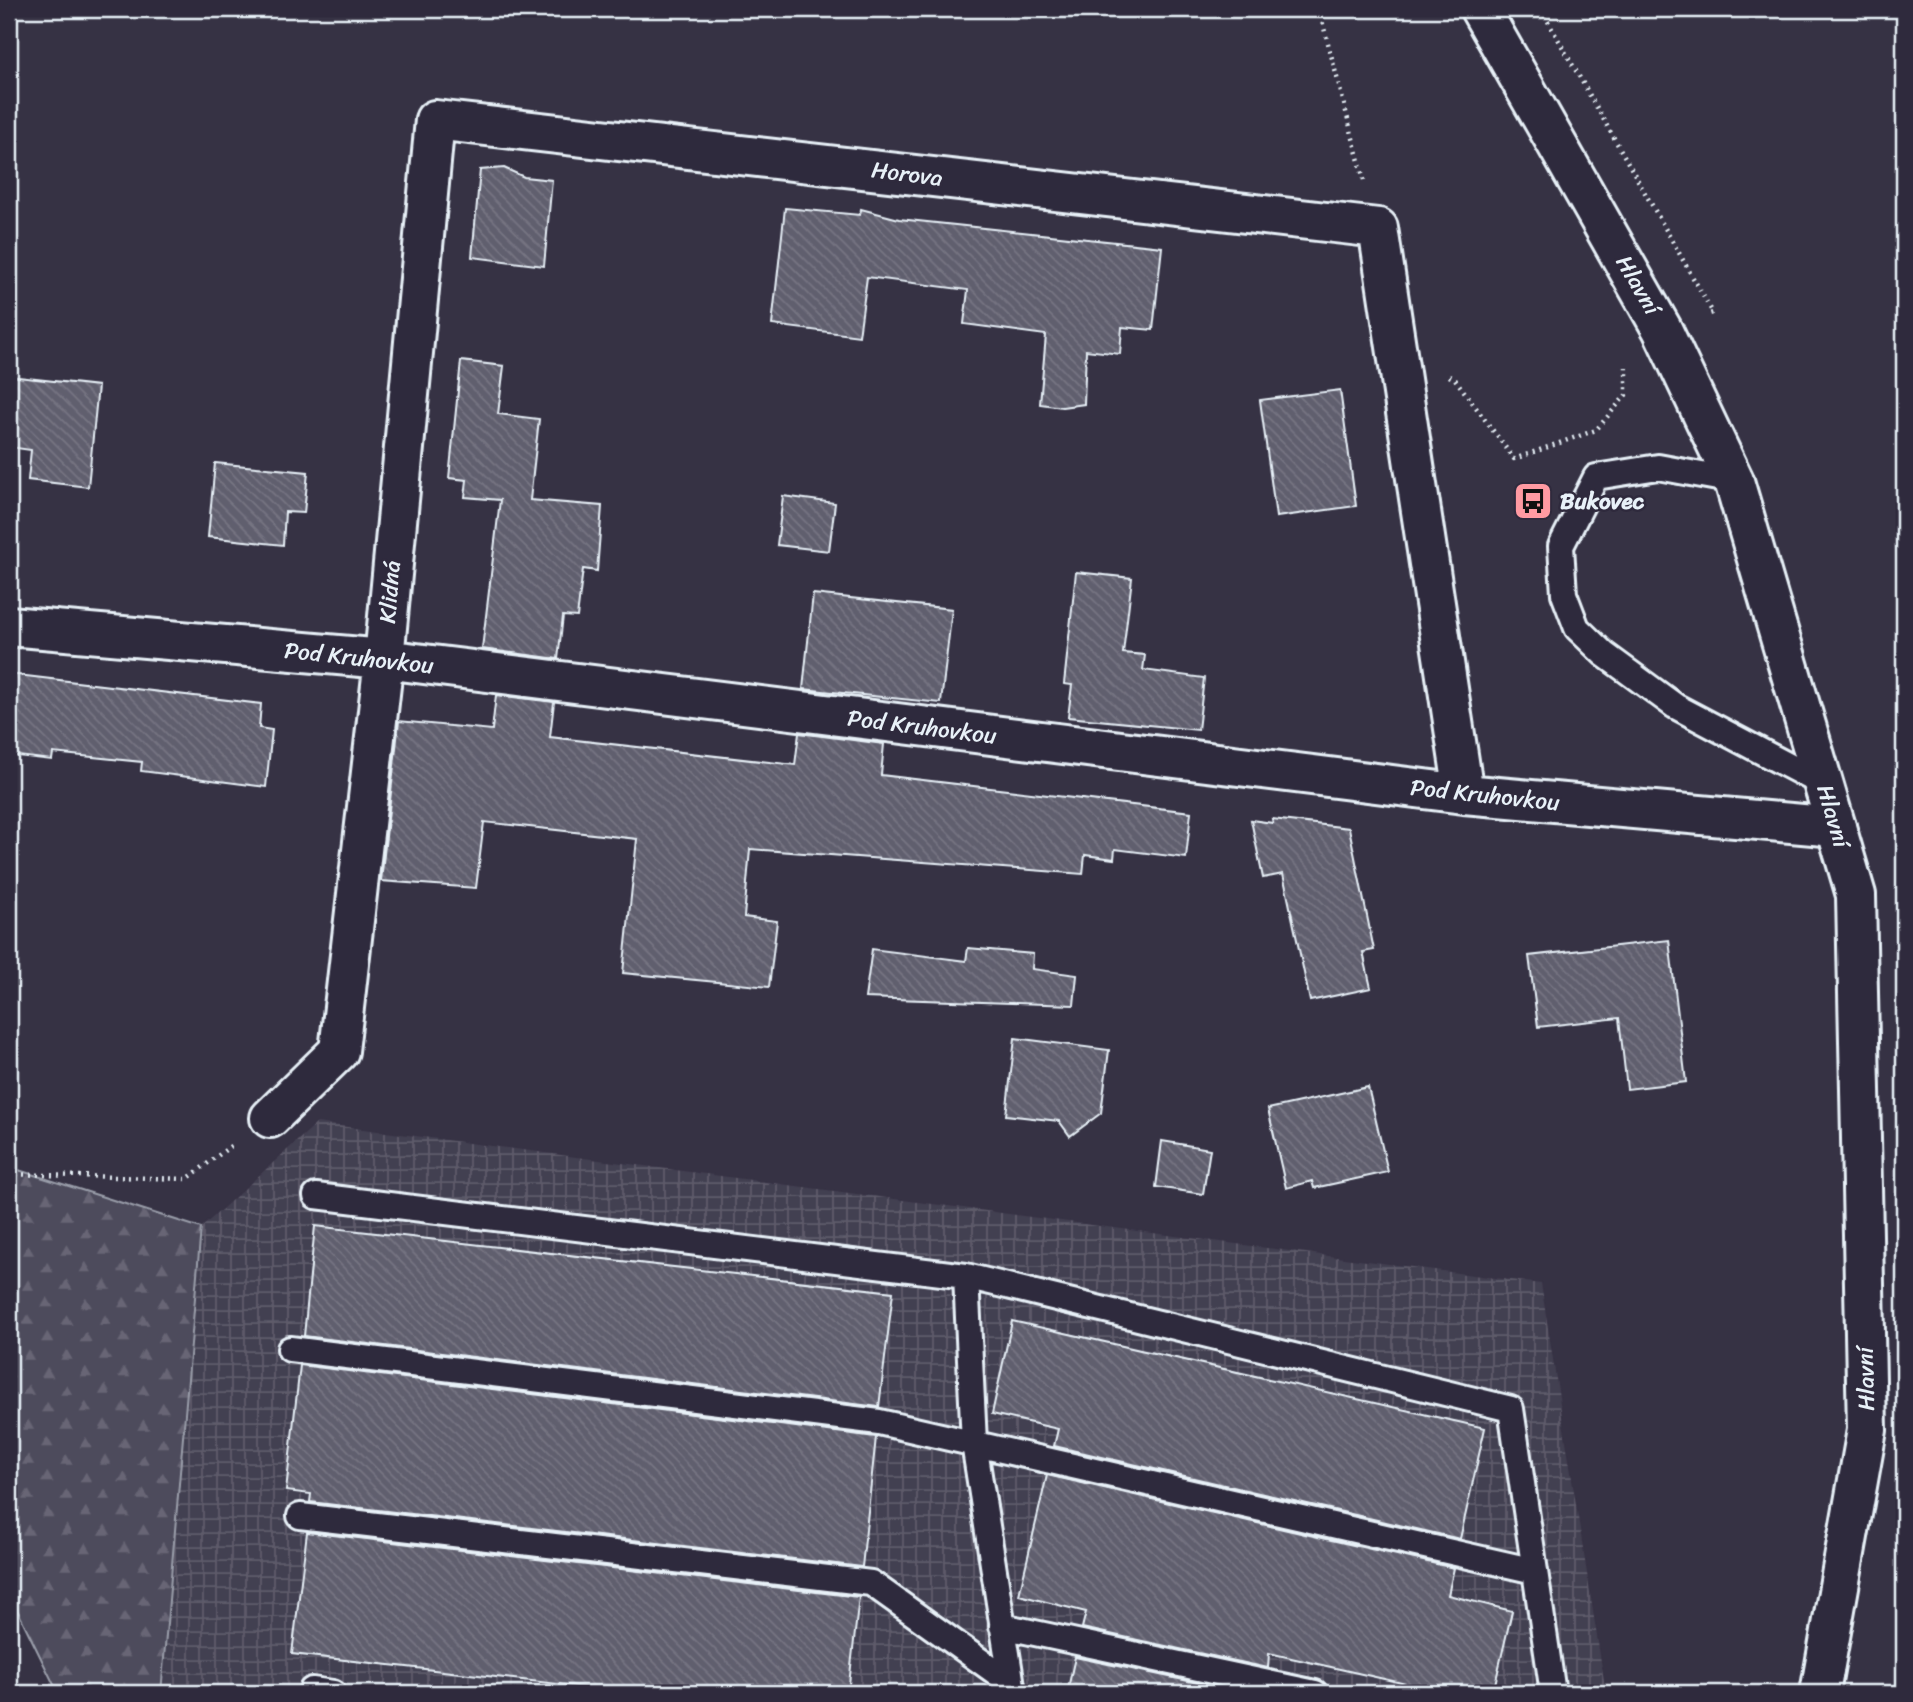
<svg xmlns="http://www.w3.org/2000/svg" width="1913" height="1702" viewBox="0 0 1913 1702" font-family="Sriracha,sans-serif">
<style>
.industrial{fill:url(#industrial-grid)}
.forest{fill:url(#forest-firs);stroke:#9a9eaa;stroke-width:2}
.building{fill:url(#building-back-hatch);stroke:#e8f1f8;stroke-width:2}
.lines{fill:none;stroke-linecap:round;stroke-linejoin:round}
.lane-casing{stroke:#e8f1f8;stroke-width:30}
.street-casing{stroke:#e8f1f8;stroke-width:44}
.secondary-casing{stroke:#e8f1f8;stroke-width:44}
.path{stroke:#e8f1f8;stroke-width:4.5;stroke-dasharray:2 5;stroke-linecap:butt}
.lane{stroke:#2f2a3d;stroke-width:24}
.street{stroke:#2f2a3d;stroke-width:38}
.secondary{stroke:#2f2a3d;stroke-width:38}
.labels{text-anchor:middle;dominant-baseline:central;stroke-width:5;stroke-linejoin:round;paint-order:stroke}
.street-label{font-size:23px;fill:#e8f1f8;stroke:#2f2a3d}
.poi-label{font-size:23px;font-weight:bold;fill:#e8f1f8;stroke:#2f2a3d;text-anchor:start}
</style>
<defs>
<pattern id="industrial-grid" width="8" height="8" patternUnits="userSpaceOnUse" patternTransform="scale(1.75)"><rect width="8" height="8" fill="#433f51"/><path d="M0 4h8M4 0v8" fill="none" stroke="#5e5b6b"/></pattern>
<pattern id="forest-firs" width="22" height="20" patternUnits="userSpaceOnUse" patternTransform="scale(1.75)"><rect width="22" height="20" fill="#4d4b5c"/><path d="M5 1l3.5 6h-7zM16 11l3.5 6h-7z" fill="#676574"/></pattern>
<pattern id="building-back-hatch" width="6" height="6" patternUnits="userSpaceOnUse" patternTransform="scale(1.75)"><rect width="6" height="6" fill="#605e6e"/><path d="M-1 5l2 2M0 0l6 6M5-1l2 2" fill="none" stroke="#777683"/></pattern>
</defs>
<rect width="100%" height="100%" fill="#363244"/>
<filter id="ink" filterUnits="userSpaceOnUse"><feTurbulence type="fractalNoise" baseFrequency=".0143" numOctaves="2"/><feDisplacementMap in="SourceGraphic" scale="14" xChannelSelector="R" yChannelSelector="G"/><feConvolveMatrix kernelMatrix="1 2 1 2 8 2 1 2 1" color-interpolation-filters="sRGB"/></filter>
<g filter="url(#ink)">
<path class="industrial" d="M 317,1123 L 1541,1284 L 1606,1693 L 161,1693 L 201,1228 Z"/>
<path class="forest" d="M 9,1167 L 201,1228 L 161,1693 L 58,1693 L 9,1593 Z"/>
<path class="building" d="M 504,168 L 524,177 L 552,180 L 544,266 L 472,257 L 480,170 Z
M 785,208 L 860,215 L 861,209 L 899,219 L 1162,247 L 1153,330 L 1122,327 L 1120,354 L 1086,350 L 1084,404 L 1062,407 L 1040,404 L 1046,335 L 964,324 L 968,290 L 867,277 L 859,336 L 772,325 Z
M 461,361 L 504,366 L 498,414 L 539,419 L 530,500 L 602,506 L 597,571 L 583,569 L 577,617 L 563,616 L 558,659 L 482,649 L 500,500 L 465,497 L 467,480 L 449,478 Z
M 9,376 L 98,386 L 88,487 L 28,480 L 31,450 L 9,447 Z
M 1340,390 L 1356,506 L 1276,517 L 1260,400 Z
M 215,463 L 308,472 L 304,513 L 285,512 L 283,545 L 208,537 Z
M 783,496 L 835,503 L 829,551 L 777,545 Z
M 1076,572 L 1132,578 L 1123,653 L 1145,655 L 1143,670 L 1204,678 L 1198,730 L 1068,717 L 1072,685 L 1064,684 Z
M 813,594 L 952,609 L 941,703 L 803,689 Z
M 9,674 L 261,704 L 259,728 L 272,730 L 266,787 L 141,771 L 142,762 L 53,753 L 52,760 L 9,755 Z
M 496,695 L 554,702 L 550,737 L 795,765 L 799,733 L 884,744 L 881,775 L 1191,812 L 1186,858 L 1115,849 L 1114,859 L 1085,855 L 1083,874 L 750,849 L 744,917 L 777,921 L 769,987 L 623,973 L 637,839 L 484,822 L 476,888 L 381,881 L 399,721 L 492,730 Z
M 1272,819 L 1349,828 L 1374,950 L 1363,952 L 1371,988 L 1310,1001 L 1283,874 L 1263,878 L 1251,820 L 1273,823 Z
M 1669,940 L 1686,1082 L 1627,1089 L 1619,1018 L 1538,1027 L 1529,956 Z
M 968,948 L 1033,954 L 1032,969 L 1077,975 L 1074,1005 L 865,998 L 872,949 L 966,961 Z
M 1015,1038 L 1109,1050 L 1101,1113 L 1070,1136 L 1059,1121 L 1006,1115 Z
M 1368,1087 L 1388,1172 L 1314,1188 L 1312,1181 L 1286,1188 L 1268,1109 Z
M 1162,1141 L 1210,1149 L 1203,1194 L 1156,1187 Z
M 315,1226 L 893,1292 L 879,1407 L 304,1336 Z
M 1012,1321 L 1485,1428 L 1460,1539 L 1054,1446 L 1058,1429 L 992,1414 Z
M 300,1365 L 876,1437 L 862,1567 L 310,1502 L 311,1494 L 286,1491 Z
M 1047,1475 L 1454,1568 L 1448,1595 L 1512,1611 L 1493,1693 L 1446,1693 L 1269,1653 L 1268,1668 L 1082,1628 L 1086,1612 L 1019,1595 Z
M 307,1532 L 859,1597 L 848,1693 L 638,1693 L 292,1654 Z
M 1075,1657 L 1245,1693 L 1067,1693 Z"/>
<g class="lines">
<g class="lane-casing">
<path id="lane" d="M 1734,481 L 1658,467 L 1596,477 L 1561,546 L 1564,594 L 1577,628 L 1604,654 L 1675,706 L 1823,784
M 316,1196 L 966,1276 L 1511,1409 L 1553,1693
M 966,1276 L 974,1443 L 1013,1692
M 290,1349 L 879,1422 L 1535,1571
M 300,1516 L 871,1583 L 1011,1683
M 1002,1626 L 1315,1693
M 312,1690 L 333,1693"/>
</g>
<g class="street-casing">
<path id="street" d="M 9,626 L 384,659 L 1464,794 L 1836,827
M 270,1118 L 339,1051 L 384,659 L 435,120 L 1378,228 L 1464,794"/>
</g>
<g class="secondary-casing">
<path id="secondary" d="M 1480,9 L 1662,329 L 1734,481 L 1856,895 L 1867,1430 L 1820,1693"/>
</g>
<path class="path" d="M 1319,9 L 1364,180
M 1541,9 L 1713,313 L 1706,315
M 1449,376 L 1455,379 L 1514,459 L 1596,430 L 1626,395 L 1626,367
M 9,1174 L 187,1179 L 232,1145"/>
<use href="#lane" class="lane"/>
<use href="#street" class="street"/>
<use href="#secondary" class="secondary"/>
</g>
</g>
<defs>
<g id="bus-square" transform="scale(2.0125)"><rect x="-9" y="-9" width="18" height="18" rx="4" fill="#ff9aa2" stroke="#2f2a3d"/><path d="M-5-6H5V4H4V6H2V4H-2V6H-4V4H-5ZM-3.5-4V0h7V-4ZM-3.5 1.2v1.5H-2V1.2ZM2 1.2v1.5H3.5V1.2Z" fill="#111"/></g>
</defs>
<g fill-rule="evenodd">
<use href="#bus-square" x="1533" y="501"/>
</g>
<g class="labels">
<g class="street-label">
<text transform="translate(907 174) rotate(7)">Horova</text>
<text transform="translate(1638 285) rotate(60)">Hlavní</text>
<text transform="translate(390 592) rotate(-85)">Klidná</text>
<text transform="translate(359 658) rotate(6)">Pod Kruhovkou</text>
<text transform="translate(922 727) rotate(7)">Pod Kruhovkou</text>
<text transform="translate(1485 795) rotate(6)">Pod Kruhovkou</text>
<text transform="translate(1833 816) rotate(74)">Hlavní</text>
<text transform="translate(1866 1379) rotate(-91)">Hlavní</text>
</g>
<g class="poi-label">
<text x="1560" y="501">Bukovec</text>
</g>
</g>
<rect width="1913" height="1702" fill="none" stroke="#2f2a3d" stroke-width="35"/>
<rect x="18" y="18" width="1878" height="1667" fill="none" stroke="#e8f1f8" stroke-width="2.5" filter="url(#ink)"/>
</svg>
